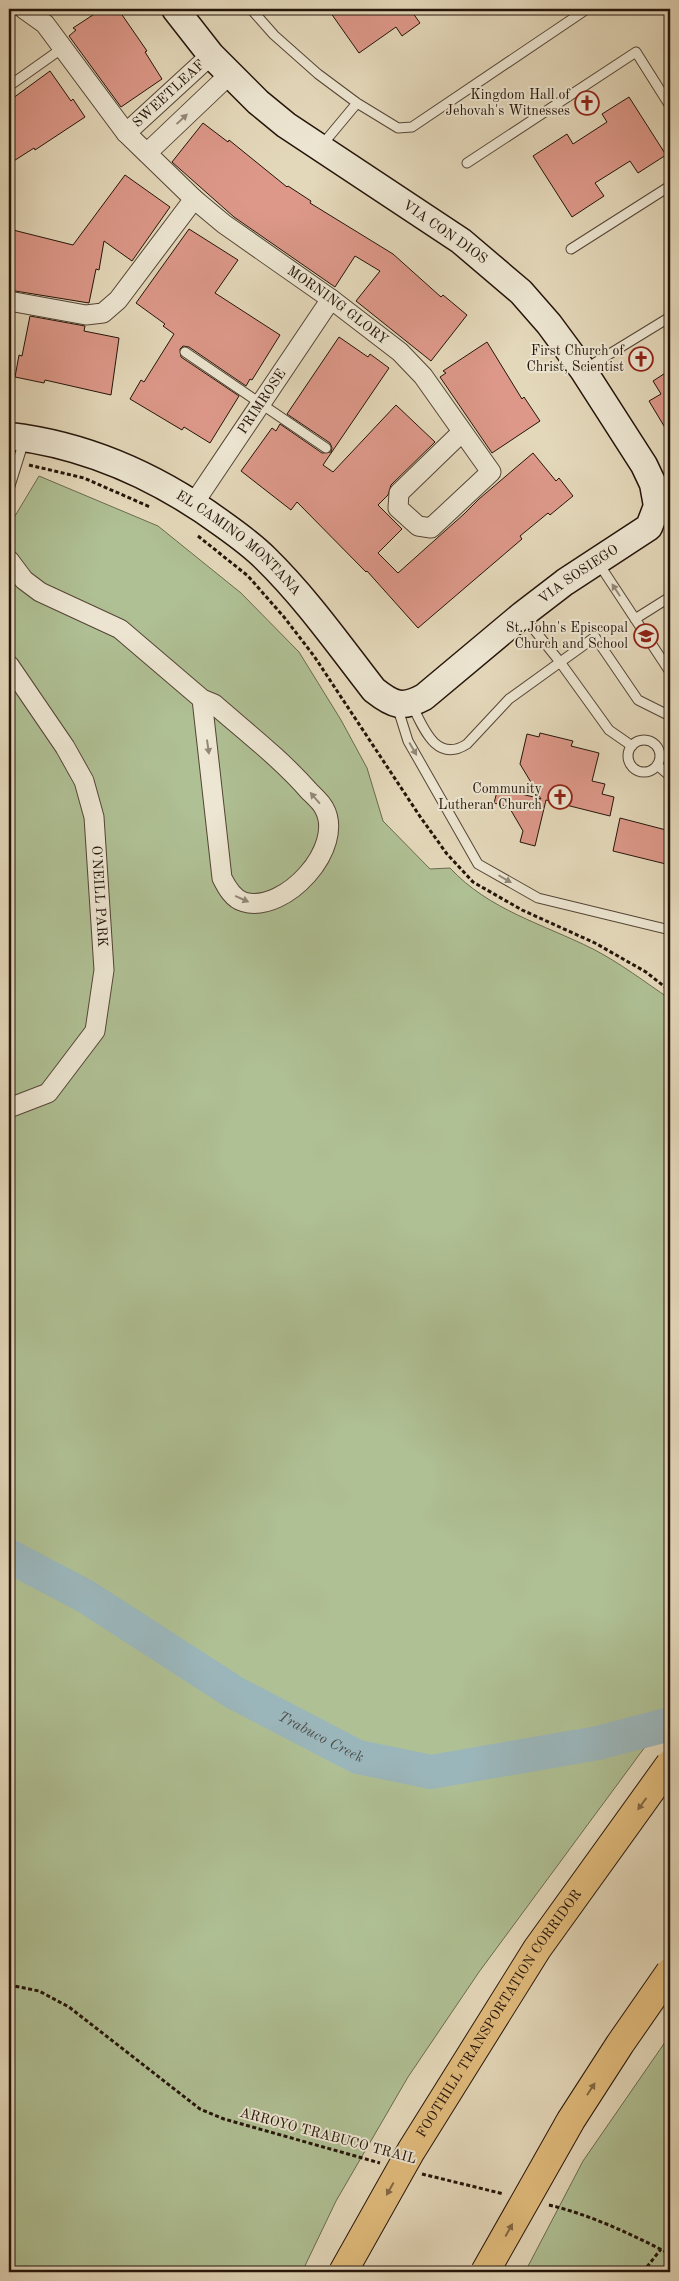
<svg xmlns="http://www.w3.org/2000/svg" width="679" height="2281" viewBox="0 0 679 2281" font-family="'Old Standard TT',serif">
<style>
.green{fill:#afc094;stroke:#6a6a4f}
.lines{fill:none;stroke-linecap:round;stroke-linejoin:round}
.river{stroke:#9bb6bb;stroke-width:34}
.building{fill:#dd9889;stroke:#24140a}
.lane-casing{stroke:#544536;stroke-width:11}
.street-casing{stroke:#544536;stroke-width:21}
.secondary-casing{stroke:#24140a;stroke-width:29}
.path{stroke:#24140a;stroke-width:3;stroke-dasharray:4 2.5;stroke-linecap:butt}
.lane{stroke:#ede6d2;stroke-width:9}
.street{stroke:#ede6d2;stroke-width:19}
.secondary{stroke:#ede6d2;stroke-width:26}
.highway-bridge-casing{stroke:#24140a;stroke-width:30;stroke-linecap:butt}
.highway-bridge{stroke:#e2bc7d;stroke-width:28}
.oneway{fill:#938878}
.oneway2{fill:#836844}
.labels{text-anchor:middle;dominant-baseline:central;stroke-width:4;stroke-linejoin:round;paint-order:stroke}
.street-label{font-size:14px;fill:#24140a;stroke:#ede6d2}
.poi-label{font-size:14px;fill:#24140a;stroke:#ede6d2;text-anchor:end}
.water-label{font-size:15px;font-style:italic;fill:#4e4d48;stroke:#ede6d2}
</style>
<rect width="100%" height="100%" fill="#e4d8ba"/>
<filter id="stains"><feTurbulence type="fractalNoise" baseFrequency=".004" numOctaves="4"/><feColorMatrix values="0 0 0 0 .2 0 0 0 0 .09 0 0 0 0 .02 0 0 0 .5 -.17"/></filter>
<radialGradient id="worn" r=".72"><stop offset=".6" stop-color="#630" stop-opacity="0"/><stop offset="1" stop-color="#630" stop-opacity=".3"/></radialGradient>
<path class="green" d="M 39,476 L 158,526 L 241,593 L 299,652 L 341,720 L 367,768 L 383,821 L 430,869 L 450,868 C 489,910 543,924 593,949 C 620,963 645,982 670,999 L 670,1713 L 479,1972 L 408,2077 L 336,2201 L 302,2272 L 9,2272 L 9,526 Z
M 670,2035 L 670,2272 L 525,2272 L 583,2161 Z"/>
<g class="lines">
<path class="river" id="s1" d="M 9,1556 L 85,1596 L 235,1693 L 358,1757 L 431,1772 L 598,1743 L 670,1724"/>
</g>
<path class="building" d="M 102,9 L 118,9 L 147,51 L 145,52 L 162,79 L 121,107 L 69,36 L 76,30 L 73,28 Z
M 328,9 L 410,9 L 420,23 L 402,36 L 396,27 L 359,53 Z
M 50,71 L 71,101 L 73,99 L 85,117 L 35,150 L 34,148 L 9,164 L 9,101 Z
M 629,97 L 666,155 L 638,173 L 630,161 L 595,183 L 604,196 L 572,217 L 533,156 L 567,134 L 573,144 L 607,122 L 602,114 Z
M 203,123 L 228,142 L 229,140 L 287,187 L 288,186 L 311,201 L 310,203 L 393,254 L 441,297 L 443,295 L 467,315 L 431,361 L 356,301 L 380,271 L 355,256 L 335,287 L 234,217 L 172,162 Z
M 125,175 L 170,207 L 132,261 L 104,241 L 99,270 L 96,269 L 89,303 L 9,290 L 9,229 L 73,245 Z
M 189,229 L 238,260 L 215,293 L 280,335 L 252,380 L 250,379 L 246,386 L 189,347 L 183,346 L 180,349 L 181,357 L 239,396 L 210,443 L 184,427 L 182,430 L 130,399 L 141,380 L 144,382 L 174,334 L 163,326 L 165,324 L 136,303 Z
M 30,316 L 85,326 L 84,331 L 119,338 L 111,395 L 45,380 L 44,383 L 15,377 L 19,355 L 22,356 Z
M 339,337 L 368,357 L 370,354 L 389,368 L 323,465 L 333,472 L 396,405 L 435,442 L 391,485 L 388,495 L 378,505 L 402,529 L 378,553 L 398,573 L 464,514 L 479,499 L 533,453 L 556,481 L 559,478 L 573,496 L 550,515 L 548,513 L 520,536 L 522,539 L 418,628 L 367,571 L 366,572 L 297,502 L 291,510 L 241,471 L 272,428 L 276,431 L 280,424 L 322,453 L 331,452 L 332,448 L 330,443 L 287,414 Z
M 487,342 L 522,399 L 524,397 L 540,421 L 492,453 L 440,377 L 446,373 L 443,371 Z
M 670,370 L 670,436 L 649,401 L 661,394 L 653,381 Z
M 540,733 L 573,741 L 571,746 L 599,753 L 592,781 L 605,784 L 602,794 L 614,797 L 610,816 L 546,800 L 535,846 L 520,842 L 523,831 L 509,807 L 494,803 L 498,788 L 541,799 L 520,764 L 527,734 L 539,737 Z
M 620,818 L 670,831 L 670,865 L 613,851 Z"/>
<g class="lines">
<g class="lane-casing">
<path id="lane" d="M 251,9 L 274,35 L 318,74 L 357,103 L 398,128 L 412,127 L 587,9
M 9,86 L 64,47
M 322,145 L 357,103
M 467,163 L 636,52 L 670,106
M 571,249 L 670,186
M 185,352 L 326,448
M 585,369 L 670,317
M 9,489 L 24,441
M 599,564 L 670,672
M 524,617 L 560,662 L 609,730 L 632,746
M 635,619 L 670,597
M 412,705 C 423,727 436,764 467,744 L 509,699 L 595,637 L 638,700 L 670,716
M 397,706 L 408,741 L 478,864 L 538,898 L 670,930
M628 756a16 16 0 1 1 32 0a16 16 0 1 1-32 0Z
M 657,765 L 670,776"/>
</g>
<g class="street-casing">
<g id="street">
<path id="s2" d="M 24,9 L 45,24 L 126,133 L 194,199 L 224,224 L 331,299 L 400,352 L 423,376 L 491,472 L 431,528 L 418,526 L 398,508 L 399,493 L 462,432"/>
<path id="s3" d="M 126,133 L 211,55"/>
<path d="M 147,153 L 230,74"/>
<path d="M 9,301 L 86,315 L 103,313 L 118,300 L 194,199"/>
<path id="s4" d="M 194,503 L 331,299"/>
<path d="M 9,560 L 24,580 L 40,592 L 120,629 L 202,699 L 214,704 C 246,732 281,759 309,791 C 314,796 321,802 324,808 C 346,847 285,914 244,902 C 233,899 227,888 222,878 L 202,699"/>
<path id="s5" d="M 9,665 L 65,747 L 84,781 L 94,817 L 104,970 L 95,1031 L 48,1093 L 9,1108"/>
</g>
</g>
<g class="secondary-casing">
<g id="secondary">
<path id="s6" d="M 9,436 C 88,445 160,478 224,525 C 238,535 253,546 265,558 C 306,598 339,645 374,690 C 393,705 402,709 424,697 L 522,615 L 565,582 L 649,527 L 657,506 L 653,484 L 644,465 L 583,370 L 549,324 L 521,292 L 461,241 L 286,125 L 258,102 L 211,55 L 175,9"/>
</g>
</g>
<path class="path" d="M 29,465 L 84,478 L 150,507
M 198,536 L 248,576 L 284,617 L 314,656 L 421,818 L 447,854 L 473,882 L 522,910 L 595,943 L 646,972 L 670,991
M 9,1985 L 39,1991 L 69,2007 L 200,2109 L 224,2119 L 380,2163
M 422,2174 L 504,2194
M 549,2205 C 591,2215 631,2234 670,2254
M 643,2272 L 661,2249"/>
<use href="#lane" class="lane"/>
<use href="#street" class="street"/>
<use href="#secondary" class="secondary"/>
<g class="highway-bridge-casing">
<g id="highway-bridge">
<path id="s7" d="M 343,2272 L 411,2151 L 537,1949 L 670,1764"/>
<path d="M 485,2272 L 571,2120 L 620,2044 L 670,1972"/>
</g>
</g>
<use href="#highway-bridge" class="highway-bridge"/>
</g>
<defs><path id="oneway-solid" d="M-6-.8H1V-3.2L6.5 0L1 3.2V.8H-6Z" transform="scale(1.25)"/></defs>
<g class="oneway">
<use href="#oneway-solid" transform="translate(182 119) rotate(-43)"/>
<use href="#oneway-solid" transform="translate(616 590) rotate(-123)"/>
<use href="#oneway-solid" transform="translate(208 747) rotate(82)"/>
<use href="#oneway-solid" transform="translate(413 749) rotate(60)"/>
<use href="#oneway-solid" transform="translate(315 798) rotate(-131)"/>
<use href="#oneway-solid" transform="translate(505 879) rotate(30)"/>
<use href="#oneway-solid" transform="translate(242 899) rotate(24)"/>
</g>
<g class="oneway2">
<use href="#oneway-solid" transform="translate(642 1804) rotate(126)"/>
<use href="#oneway-solid" transform="translate(591 2089) rotate(-57)"/>
<use href="#oneway-solid" transform="translate(390 2189) rotate(119)"/>
<use href="#oneway-solid" transform="translate(509 2230) rotate(-61)"/>
</g>
<defs>
<g id="church-ring" transform="scale(1.25)"><circle r="9.5" fill="#ede6d2" stroke="#8f2418" stroke-width="1.5"/><path d="M-1.2-6h2.4v3.5h3.3v2.4h-3.3V6h-2.4V-.1h-3.3v-2.4h3.3Z" fill="#8f2418"/></g>
<g id="school-ring" transform="scale(1.25)"><circle r="9.5" fill="#ede6d2" stroke="#8f2418" stroke-width="1.5"/><path d="M0-5L7-2L0 1L-7-2ZM-4 1L0 2.5L4 1V4Q0 6-4 4Z" fill="#8f2418"/></g>
</defs>
<g fill-rule="evenodd">
<use href="#church-ring" x="587" y="103"/>
<use href="#church-ring" x="641" y="359"/>
<use href="#school-ring" x="646" y="636"/>
<use href="#church-ring" x="560" y="797"/>
</g>
<g class="labels">
<g class="street-label">
<text stroke="none"><textPath href="#s3" startOffset="58">SWEETLEAF</textPath></text>
<text transform="translate(445 232) rotate(35)">VIA CON DIOS</text>
<text stroke="none"><textPath href="#s2" startOffset="435">MORNING GLORY</textPath></text>
<text stroke="none"><textPath href="#s4" startOffset="122">PRIMROSE</textPath></text>
<text stroke="none"><textPath href="#s6" startOffset="258">EL CAMINO MONTANA</textPath></text>
<text stroke="none"><textPath href="#s6" startOffset="712">VIA SOSIEGO</textPath></text>
<text stroke="none"><textPath href="#s5" startOffset="255">O'NEILL PARK</textPath></text>
<text stroke="none"><textPath href="#s7" startOffset="302">FOOTHILL TRANSPORTATION CORRIDOR</textPath></text>
<text transform="translate(328 2136) rotate(15)">ARROYO TRABUCO TRAIL</text>
</g>
<g class="poi-label">
<text x="570" y="95">Kingdom Hall of<tspan x="570" dy="16">Jehovah's Witnesses</tspan></text>
<text x="624" y="351">First Church of<tspan x="624" dy="16">Christ, Scientist</tspan></text>
<text x="628" y="628">St. John's Episcopal<tspan x="628" dy="16">Church and School</tspan></text>
<text x="542" y="789">Community<tspan x="542" dy="16">Lutheran Church</tspan></text>
</g>
<g class="water-label">
<text stroke="none"><textPath href="#s1" startOffset="361">Trabuco Creek</textPath></text>
</g>
</g>
<rect width="679" height="2281" fill="none" stroke="#e4d8ba" stroke-width="30"/>
<rect x="10" y="10" width="659" height="2261" fill="none" stroke="#24140a" stroke-width="2.5"/>
<rect x="15" y="15" width="649" height="2251" fill="none" stroke="#24140a"/>
<rect width="100%" height="100%" filter="url(#stains)"/>
<rect width="100%" height="100%" fill="url(#worn)"/>
</svg>
